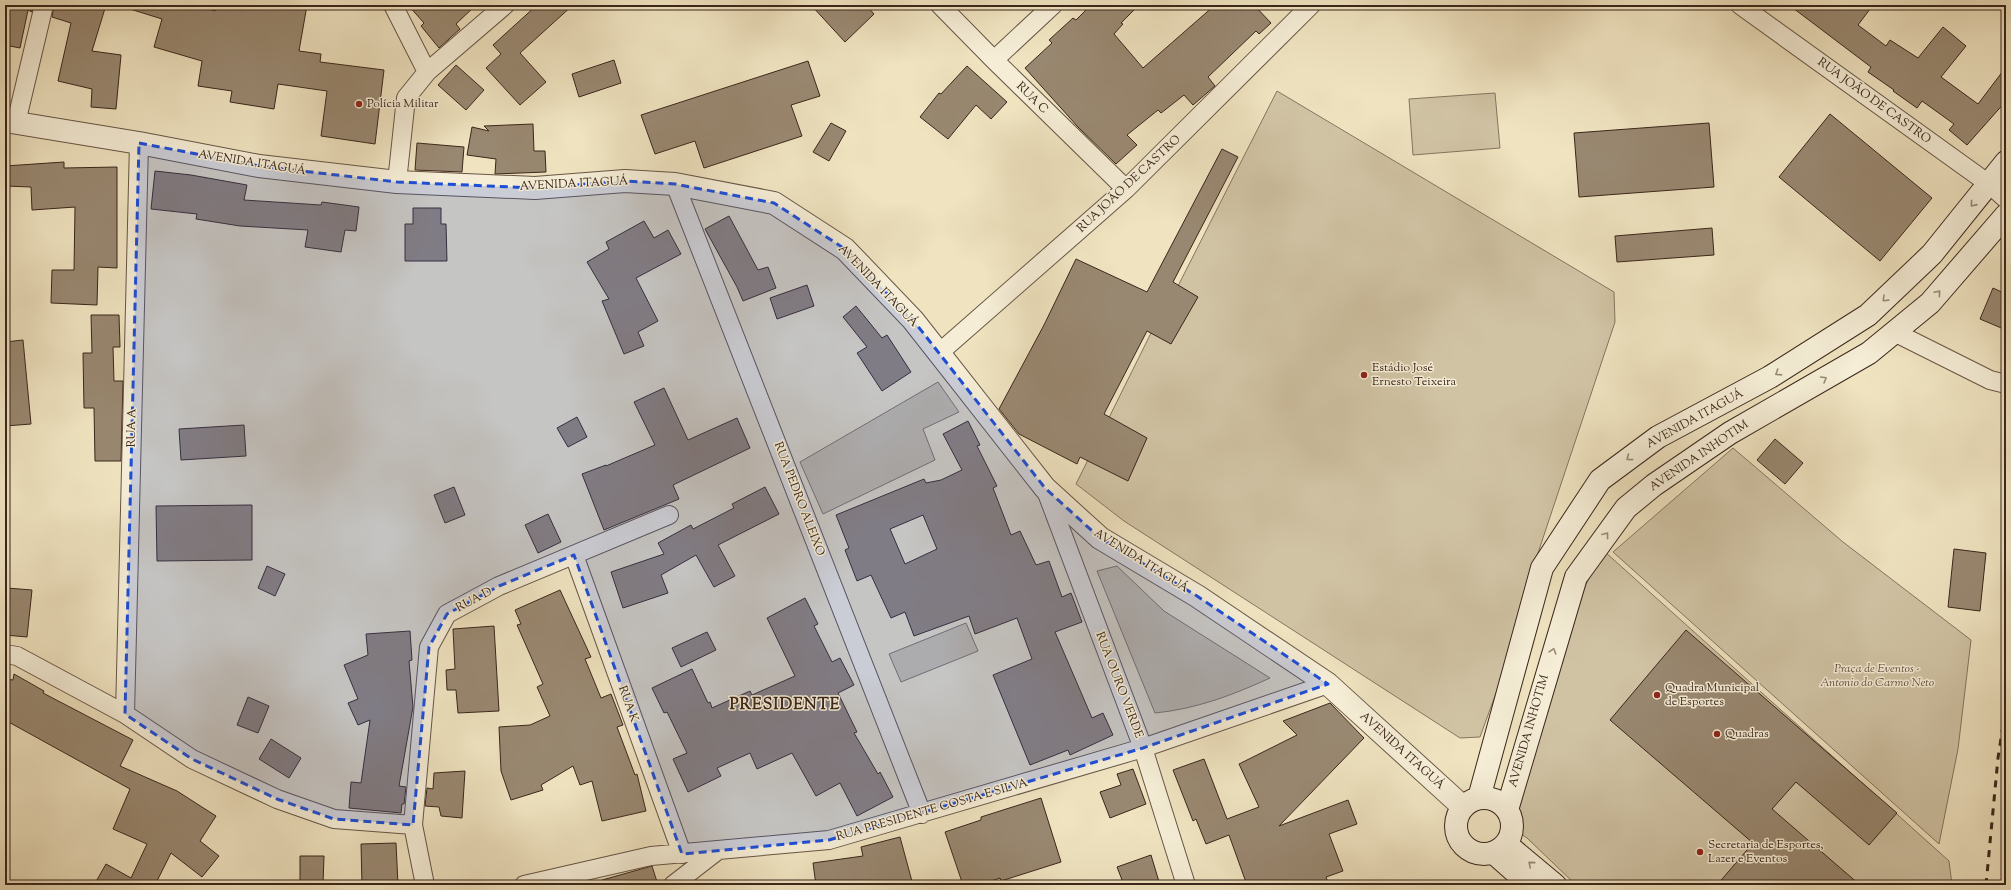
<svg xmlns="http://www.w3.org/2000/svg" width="2011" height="890" viewBox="0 0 2011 890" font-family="'Sorts Mill Goudy',serif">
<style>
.green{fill:#d0c3a4;stroke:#867460}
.building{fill:#998871;stroke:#3b261b;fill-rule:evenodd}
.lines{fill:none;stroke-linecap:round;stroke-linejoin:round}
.minor-casing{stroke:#685544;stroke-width:20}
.tertiary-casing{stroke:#685544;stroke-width:24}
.secondary-casing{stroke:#3b261b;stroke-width:24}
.minor{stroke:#f5edd6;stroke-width:18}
.tertiary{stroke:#f5edd6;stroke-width:22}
.secondary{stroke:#f5edd6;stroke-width:22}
.rail{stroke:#3b261b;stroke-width:3;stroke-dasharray:7 7;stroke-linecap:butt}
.oneway{stroke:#988a78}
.marked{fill:#1d4ed8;fill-opacity:0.2;stroke:#1d4ed8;stroke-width:3;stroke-dasharray:8 5;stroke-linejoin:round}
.poi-dot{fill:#8f2418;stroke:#f5edd6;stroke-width:1.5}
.labels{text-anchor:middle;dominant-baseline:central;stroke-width:3;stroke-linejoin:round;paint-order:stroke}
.street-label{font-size:12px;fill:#3b261b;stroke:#f5edd6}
.poi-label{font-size:12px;fill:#3b261b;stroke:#f5edd6;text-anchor:start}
.park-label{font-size:12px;font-style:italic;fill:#604d3d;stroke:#f5edd6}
.district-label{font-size:16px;font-weight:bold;letter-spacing:1px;fill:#3b261b;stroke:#f5edd6}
</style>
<rect width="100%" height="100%" fill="#efe3c0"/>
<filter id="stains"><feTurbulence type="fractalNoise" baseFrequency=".005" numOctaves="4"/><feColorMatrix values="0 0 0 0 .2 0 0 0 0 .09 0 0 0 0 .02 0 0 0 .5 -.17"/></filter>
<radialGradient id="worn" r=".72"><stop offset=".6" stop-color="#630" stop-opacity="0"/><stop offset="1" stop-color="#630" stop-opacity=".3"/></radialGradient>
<path class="green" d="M 1277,91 L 1614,292 L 1615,322 L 1539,550 L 1500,682 L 1480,737 L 1460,738 L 1124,521 L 1076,484 L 1151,333 L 1178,286 Z
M 1495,93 L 1500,148 L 1413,155 L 1409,99 Z
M 938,382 L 959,412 L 923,429 L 935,460 L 823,514 L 800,462 Z
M 1733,448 L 1843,542 L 1971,640 L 1958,749 L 1939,844 L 1613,552 Z
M 1604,551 L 1949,861 L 1952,885 L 1576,885 L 1527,838 L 1518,832 L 1519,818 L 1516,803 L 1585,586 Z
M 1117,566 L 1164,611 L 1270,678 C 1233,695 1196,709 1155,713 L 1097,571 Z
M 966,623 L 978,651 L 901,682 L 889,654 Z"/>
<path class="building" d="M 5,5 L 33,5 L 32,12 L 28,10 L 20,48 L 5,45 Z
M 54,5 L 106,5 L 92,51 L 121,55 L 116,109 L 91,107 L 92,89 L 58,81 L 71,23 L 52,17 Z
M 130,5 L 196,5 L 215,11 L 217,5 L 307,5 L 299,51 L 321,54 L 320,62 L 384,70 L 375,144 L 321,136 L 327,91 L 278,84 L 274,109 L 230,102 L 232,91 L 198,86 L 202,61 L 154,47 L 162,19 L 130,9 Z
M 408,5 L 476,5 L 456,24 L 460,29 L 439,48 L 421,26 L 424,23 Z
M 537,5 L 573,5 L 520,53 L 546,82 L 520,105 L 486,68 L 501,54 L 493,45 Z
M 811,5 L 866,5 L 874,14 L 845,42 Z
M 1091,5 L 1139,5 L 1121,23 L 1123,24 L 1114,34 L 1143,68 L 1215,5 L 1254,5 L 1271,23 L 1259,34 L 1256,31 L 1208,77 L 1215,86 L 1193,105 L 1184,95 L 1161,113 L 1158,110 L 1127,135 L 1137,145 L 1116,164 L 1078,127 L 1025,68 L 1052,43 L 1049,40 L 1073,18 L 1076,20 Z
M 1789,5 L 1873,5 L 1858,25 L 1886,46 L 1890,40 L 1918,58 L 1943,27 L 1966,46 L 1941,77 L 1978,104 L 2006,67 L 2006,101 L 1967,145 L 1949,130 L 1954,124 L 1922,101 L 1917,108 L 1893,91 L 1894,90 L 1868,72 L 1871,67 Z
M 614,60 L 621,83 L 579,97 L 572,74 Z
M 808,61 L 820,96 L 791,105 L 802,136 L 704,168 L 695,141 L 655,154 L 641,115 Z
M 456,65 L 484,90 L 466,110 L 438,85 Z
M 967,66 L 1007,102 L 991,119 L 976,105 L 948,139 L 920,117 L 939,93 L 941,94 Z
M 1830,114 L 1932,198 L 1880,261 L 1779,177 Z
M 831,123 L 846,131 L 829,161 L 813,152 Z
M 1709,123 L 1714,187 L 1579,197 L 1574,133 Z
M 533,124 L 534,151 L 545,151 L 546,172 L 495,174 L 496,159 L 467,155 L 472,127 L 489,131 L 484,126 Z
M 417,143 L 464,147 L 462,172 L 415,170 Z
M 1222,149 L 1238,157 L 1173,282 L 1198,297 L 1171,344 L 1147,331 L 1104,414 L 1147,438 L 1128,481 L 1080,457 L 1077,464 L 1019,434 L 999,409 L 1044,325 L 1076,259 L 1147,292 Z
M 64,162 L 64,168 L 117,167 L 117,268 L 98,267 L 97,305 L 51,303 L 52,270 L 74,270 L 75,207 L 32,210 L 31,187 L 5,186 L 5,166 Z
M 155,171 L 191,175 L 247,185 L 244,200 L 321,205 L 322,202 L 359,207 L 356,231 L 345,230 L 341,252 L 305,247 L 308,230 L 240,226 L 196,219 L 197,214 L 151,209 Z
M 413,208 L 441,208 L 441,224 L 446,224 L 447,261 L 405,261 L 405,224 L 413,224 Z
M 729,216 L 758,270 L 768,267 L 776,288 L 743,301 L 737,287 L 705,229 Z
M 644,221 L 654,238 L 668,230 L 681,254 L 636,278 L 658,321 L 638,332 L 644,346 L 624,354 L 602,301 L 609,299 L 587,262 L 609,249 L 606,242 Z
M 1712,228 L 1714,255 L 1617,262 L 1615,236 Z
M 807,285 L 814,306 L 777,319 L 770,298 Z
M 1993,288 L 2006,294 L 2006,330 L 1980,319 Z
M 856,306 L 882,338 L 887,335 L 911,372 L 882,391 L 857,353 L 867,347 L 843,317 Z
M 91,315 L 119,315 L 120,347 L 113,347 L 114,381 L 123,381 L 121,461 L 95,461 L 94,408 L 84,408 L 83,353 L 92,353 Z
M 23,340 L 31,424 L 5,426 L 5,342 Z
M 664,388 L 688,440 L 737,418 L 750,448 L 673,485 L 679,499 L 604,530 L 582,474 L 606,465 L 606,466 L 655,445 L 634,402 Z
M 577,417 L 587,437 L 568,447 L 557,428 Z
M 968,421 L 980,445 L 977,446 L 997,486 L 993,488 L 1011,535 L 1020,531 L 1036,565 L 1049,561 L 1062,597 L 1071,593 L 1082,622 L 1055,632 L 1092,718 L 1103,713 L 1113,735 L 1070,755 L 1068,750 L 1030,765 L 993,675 L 1032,659 L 1017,618 L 975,634 L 969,616 L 914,636 L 905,612 L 891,618 L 871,575 L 857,581 L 845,550 L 849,548 L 836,515 L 924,479 L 926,483 L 941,480 L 962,470 L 943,434 ZM 923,515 L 937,549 L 905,564 L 890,529 Z
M 244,425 L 246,456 L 181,460 L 179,429 Z
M 1775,439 L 1803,463 L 1785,484 L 1757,460 Z
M 454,487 L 465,515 L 445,523 L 434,495 Z
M 765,487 L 779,514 L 718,545 L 735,576 L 714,587 L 696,555 L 661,575 L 668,593 L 623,608 L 611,572 L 664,554 L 658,543 L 691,525 L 693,529 L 734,508 L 732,504 Z
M 252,505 L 252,560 L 157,561 L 156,506 Z
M 548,514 L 561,542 L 538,553 L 525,525 Z
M 1954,549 L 1986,553 L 1980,611 L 1948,607 Z
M 267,566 L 285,574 L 275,596 L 258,588 Z
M 7,588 L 32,590 L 27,637 L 5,635 Z
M 560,590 L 591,657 L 585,659 L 601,698 L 611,694 L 623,725 L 617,727 L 635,775 L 637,774 L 646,811 L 602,821 L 592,781 L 580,785 L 573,766 L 541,785 L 543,790 L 511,800 L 501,771 L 499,727 L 530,725 L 550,716 L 537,687 L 543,684 L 517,625 L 521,624 L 515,610 Z
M 805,598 L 818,624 L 814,626 L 832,662 L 840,658 L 854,685 L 838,693 L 857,732 L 854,733 L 878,774 L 880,772 L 893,797 L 857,816 L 840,783 L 816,796 L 792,753 L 757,769 L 750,753 L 717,768 L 721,776 L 688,792 L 673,759 L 687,753 L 667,712 L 664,713 L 652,688 L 692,669 L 708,703 L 710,702 L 712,708 L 750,691 L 752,695 L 795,676 L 767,618 Z
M 494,626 L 499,711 L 458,713 L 456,690 L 447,690 L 446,670 L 455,669 L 453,629 Z
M 1686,630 L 1897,813 L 1869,845 L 1796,782 L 1772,809 L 1860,885 L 1717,885 L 1753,843 L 1610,720 Z
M 410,631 L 412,660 L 409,661 L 413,707 L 399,786 L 406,787 L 404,804 L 402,804 L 401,813 L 349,808 L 351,782 L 361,783 L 370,720 L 358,725 L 348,703 L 358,699 L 344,665 L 368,655 L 366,634 Z
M 707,632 L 716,650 L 681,667 L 672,648 Z
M 14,674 L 44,691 L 43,693 L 133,740 L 120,766 L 177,791 L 216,816 L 200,841 L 219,856 L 202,877 L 171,853 L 155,885 L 94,885 L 106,864 L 131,878 L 147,844 L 113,829 L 130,789 L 5,720 L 5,679 L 13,680 Z
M 248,697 L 269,706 L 258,733 L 237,725 Z
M 1330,703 L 1364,738 L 1279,826 L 1348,800 L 1357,824 L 1329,834 L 1343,871 L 1326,877 L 1329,885 L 1247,885 L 1229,835 L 1206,844 L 1196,819 L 1193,821 L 1173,770 L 1204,759 L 1227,819 L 1259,807 L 1239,764 L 1297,735 L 1283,721 Z
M 271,739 L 301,758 L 289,778 L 259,759 Z
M 1133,769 L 1146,804 L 1110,818 L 1100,792 L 1121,785 L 1117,774 Z
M 465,771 L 462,818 L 441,816 L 439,807 L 425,806 L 427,788 L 433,789 L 434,773 Z
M 1041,798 L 1061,862 L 1001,881 L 1000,878 L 980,885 L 963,885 L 945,832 L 981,820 L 981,817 Z
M 900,837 L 913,885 L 816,885 L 813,863 L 863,856 L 861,847 Z
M 396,843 L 398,885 L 362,885 L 361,844 Z
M 1151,855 L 1160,885 L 1124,885 L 1117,867 Z
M 300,856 L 324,856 L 323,884 L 300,883 Z
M 652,866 L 658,885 L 603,885 L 602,880 Z"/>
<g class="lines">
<g class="minor-casing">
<path id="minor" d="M 393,5 L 427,72
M 940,5 L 994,60 L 1126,189
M 1740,5 L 1989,184 L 2006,199
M 994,60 L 1053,5
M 16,123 L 44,5
M 397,182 L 406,98 L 427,72 L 505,5
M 675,184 L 922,814
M 1894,332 L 1990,380 L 2006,384
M 939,353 L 1126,189 L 1311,5
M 1045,488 L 1143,748 L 1186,885
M 574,555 L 682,854
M 5,654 L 17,656 L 125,714 L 192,759 L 277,799 L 334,819 L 413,825
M 125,714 L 139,143
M 425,885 L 413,825 L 429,647 L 447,614 L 499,586 L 669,515
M 524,885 L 651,856 L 829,840 L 1143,748 L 1328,684
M 673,885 L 717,851"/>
</g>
<g class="tertiary-casing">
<path id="tertiary" d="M 5,121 L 139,143 L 259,166 L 397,182 L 535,188 L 625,181 L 675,184 L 774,203 L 845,249 L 913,320 L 1045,488 L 1100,538 L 1197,596 L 1328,684 L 1463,807"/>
</g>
<g class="secondary-casing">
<path id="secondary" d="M 1479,798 L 1542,568 L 1600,480 L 1658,437 L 1770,377 L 1868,315 L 1932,254 L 2006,162
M1456 826a28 28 0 1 1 56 0a28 28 0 1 1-56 0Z
M 1507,810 L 1576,577 L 1626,508 L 1654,485 L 1730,433 L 1869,353 L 1930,303 L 2006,215
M 1506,844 L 1555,885
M 1494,853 L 1530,885"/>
</g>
<use href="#minor" class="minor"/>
<use href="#tertiary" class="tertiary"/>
<use href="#secondary" class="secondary"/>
<path class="rail" d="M 1986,885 L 1998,758 L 2006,706"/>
</g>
<defs><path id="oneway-chevron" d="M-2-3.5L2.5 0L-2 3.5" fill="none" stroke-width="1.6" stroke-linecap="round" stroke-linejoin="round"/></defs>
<g class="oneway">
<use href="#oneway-chevron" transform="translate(1973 204) rotate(129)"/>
<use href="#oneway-chevron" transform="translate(1938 293) rotate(-49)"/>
<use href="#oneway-chevron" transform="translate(1885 299) rotate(136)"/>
<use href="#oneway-chevron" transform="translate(1778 373) rotate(147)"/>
<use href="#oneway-chevron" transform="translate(1824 379) rotate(-30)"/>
<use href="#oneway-chevron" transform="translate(1629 458) rotate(143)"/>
<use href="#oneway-chevron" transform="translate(1606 535) rotate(-53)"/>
<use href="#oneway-chevron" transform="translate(1553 651) rotate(-73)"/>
<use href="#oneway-chevron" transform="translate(1531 864) rotate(-139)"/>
</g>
<path class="marked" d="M 139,143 L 259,166 L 397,182 L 535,188 L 625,181 L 675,184 L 774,203 L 845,249 L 913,320 L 1045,488 L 1100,538 L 1197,596 L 1328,684 L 1143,748 L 829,840 L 682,854 L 574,555 L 499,586 L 447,614 L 429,647 L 413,825 L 334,819 L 277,799 L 192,759 L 125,714 Z"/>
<g class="poi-dot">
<circle cx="359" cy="104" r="4"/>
<circle cx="1364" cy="375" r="4"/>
<circle cx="1657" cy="695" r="4"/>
<circle cx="1717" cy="734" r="4"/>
<circle cx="1700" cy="852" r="4"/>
</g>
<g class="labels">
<g class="street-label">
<text transform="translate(1032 98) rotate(44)">RUA C</text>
<text transform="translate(1874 101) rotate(36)">RUA JOÃO DE CASTRO</text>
<text transform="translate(252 163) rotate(9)">AVENIDA ITAGUÁ</text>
<text transform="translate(574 184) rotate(-3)">AVENIDA ITAGUÁ</text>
<text transform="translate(1129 184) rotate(-43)">RUA JOÃO DE CASTRO</text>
<text transform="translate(878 286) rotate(46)">AVENIDA ITAGUÁ</text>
<text transform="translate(1695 419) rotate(-29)">AVENIDA ITAGUÁ</text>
<text transform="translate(132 428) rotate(-89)">RUA A</text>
<text transform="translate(1699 456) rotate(-34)">AVENIDA INHOTIM</text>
<text transform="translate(799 499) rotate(69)">RUA PEDRO ALEIXO</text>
<text transform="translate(1141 561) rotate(32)">AVENIDA ITAGUÁ</text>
<text transform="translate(474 600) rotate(-28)">RUA D</text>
<text transform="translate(1119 685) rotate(69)">RUA OURO VERDE</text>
<text transform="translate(628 704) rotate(70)">RUA K</text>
<text transform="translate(1529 731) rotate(-74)">AVENIDA INHOTIM</text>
<text transform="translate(1402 751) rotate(42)">AVENIDA ITAGUÁ</text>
<text transform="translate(932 810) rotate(-16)">RUA PRESIDENTE COSTA E SILVA</text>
</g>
<g class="poi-label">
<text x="367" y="104">Polícia Militar</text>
<text x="1372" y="368">Estádio José<tspan x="1372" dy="14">Ernesto Teixeira</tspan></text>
<text x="1665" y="688">Quadra Municipal<tspan x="1665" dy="14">de Esportes</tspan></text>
<text x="1725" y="734">Quadras</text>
<text x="1708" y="845">Secretaria de Esportes,<tspan x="1708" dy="14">Lazer e Eventos</tspan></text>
</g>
<g class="park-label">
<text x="1877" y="669">Praça de Eventos -<tspan x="1877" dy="14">Antonio do Carmo Neto</tspan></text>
</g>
<g class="district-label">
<text x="785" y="705">PRESIDENTE</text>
</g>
</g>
<rect width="2011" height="890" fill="none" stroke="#efe3c0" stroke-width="20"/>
<rect x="6" y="6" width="1999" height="878" fill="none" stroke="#3b261b" stroke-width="2"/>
<rect x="10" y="10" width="1991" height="870" fill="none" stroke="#3b261b"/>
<rect width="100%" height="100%" filter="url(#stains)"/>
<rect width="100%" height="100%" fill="url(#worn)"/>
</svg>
